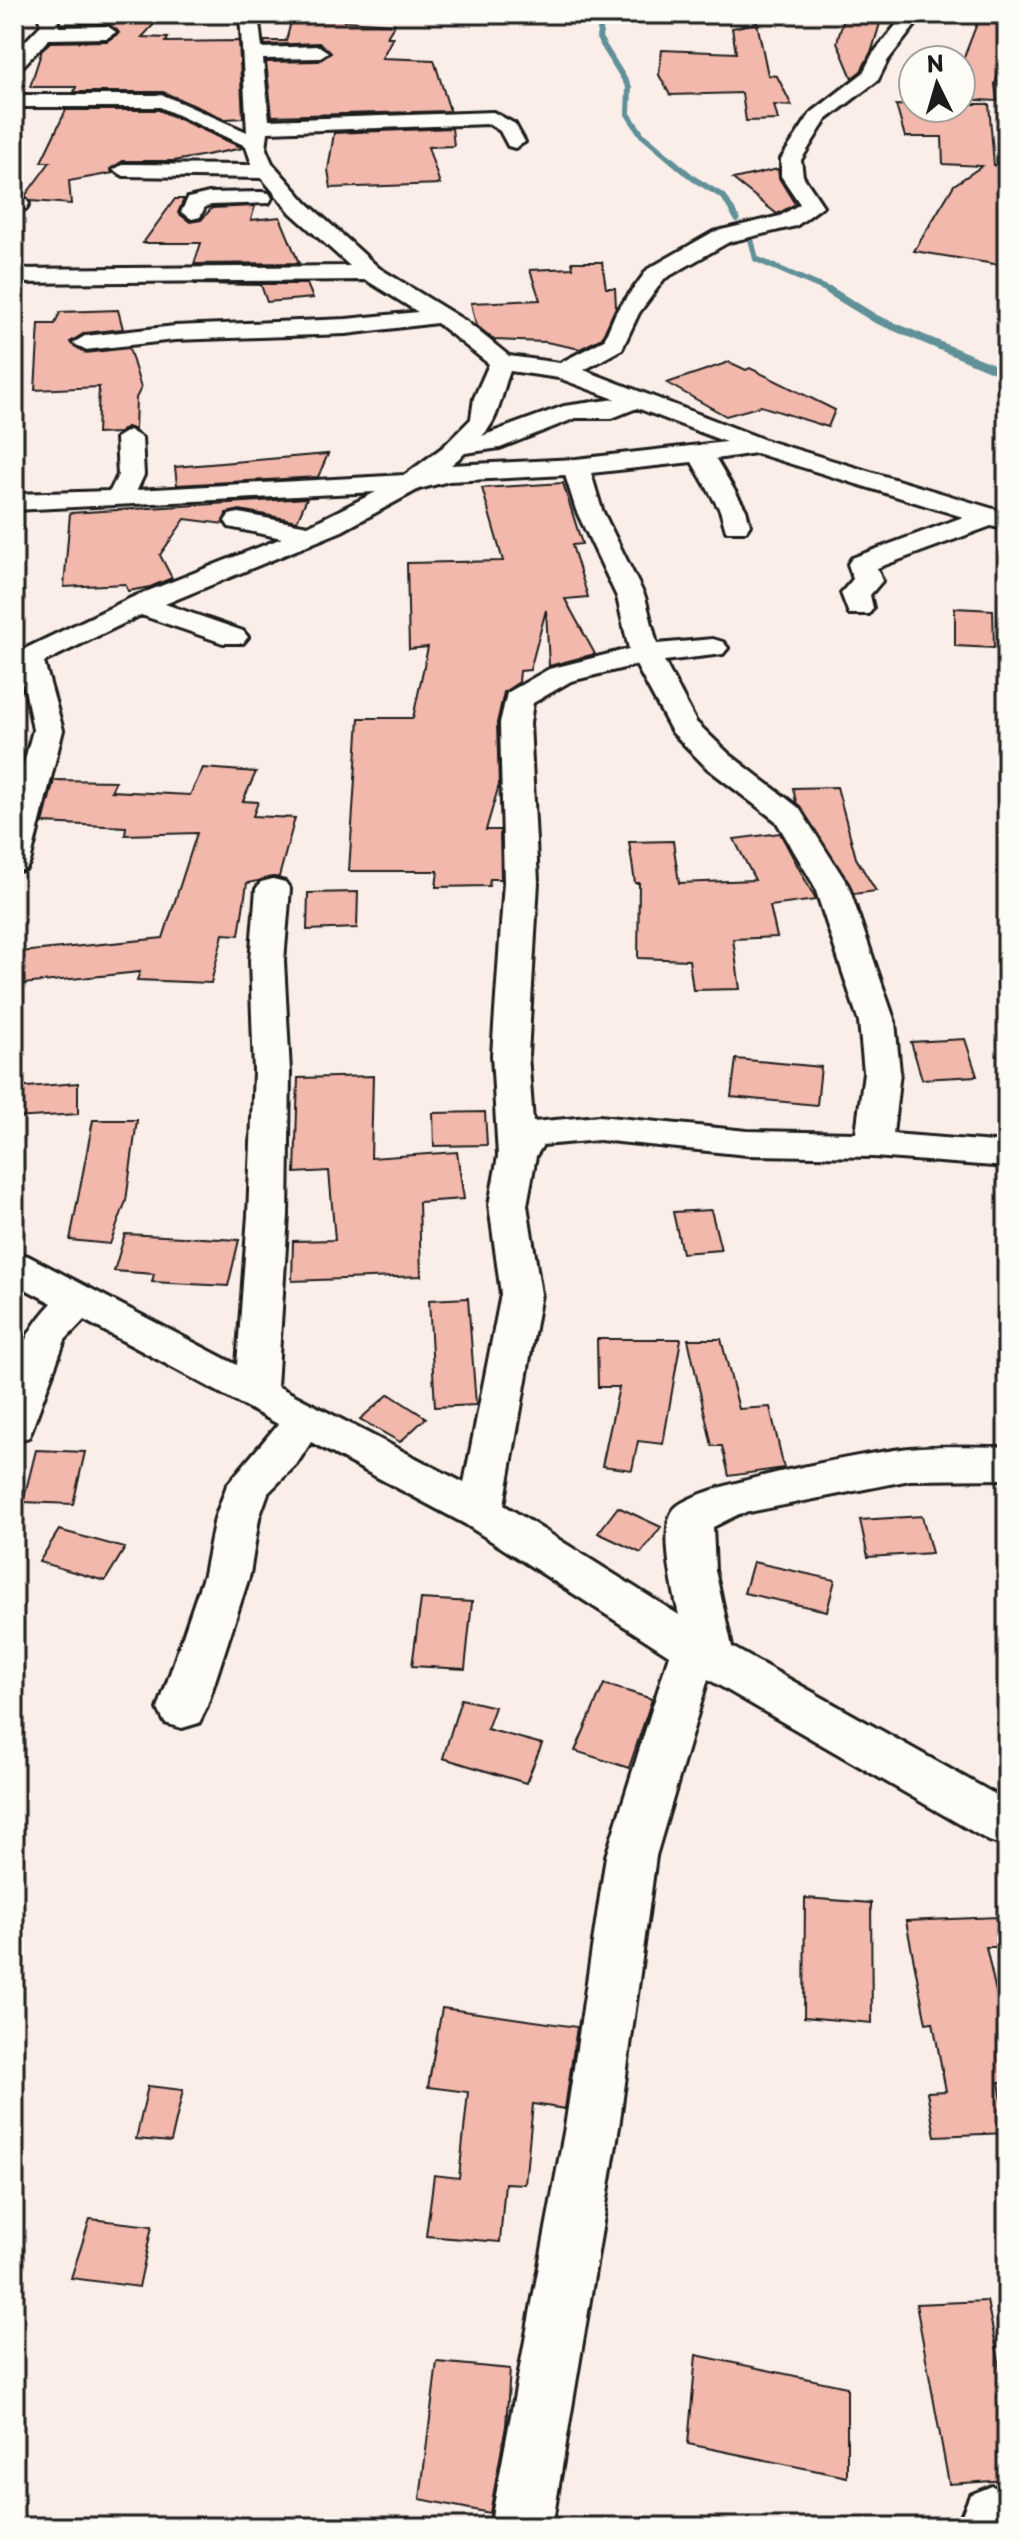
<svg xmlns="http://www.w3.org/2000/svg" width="1021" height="2541" viewBox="0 0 1021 2541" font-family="'Playpen Sans',sans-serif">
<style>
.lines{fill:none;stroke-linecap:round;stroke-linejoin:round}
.stream-far1{stroke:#609098;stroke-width:6}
.stream{stroke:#609098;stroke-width:8}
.building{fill:#f2b8ac;stroke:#1c1c1c;stroke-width:2}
.street-casing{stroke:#1c1c1c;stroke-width:6}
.street{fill:#fdfcf7;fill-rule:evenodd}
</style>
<rect width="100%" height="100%" fill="#fbeee8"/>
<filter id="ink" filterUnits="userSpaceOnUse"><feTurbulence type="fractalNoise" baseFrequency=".0125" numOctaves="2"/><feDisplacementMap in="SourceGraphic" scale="16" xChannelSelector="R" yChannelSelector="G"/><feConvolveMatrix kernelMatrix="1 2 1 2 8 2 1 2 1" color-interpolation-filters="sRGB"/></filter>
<g filter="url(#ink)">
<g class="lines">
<path class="stream-far1" d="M 594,14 L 601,24 L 599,38 L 629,87 L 628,114 L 642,135 L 694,179 L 724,197 L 737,219
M 750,235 L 756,259 L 835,293"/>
<path class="stream" d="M 830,291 L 876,319 L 1007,374"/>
</g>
<path class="building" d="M 293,14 L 345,14 L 344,21 L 395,24 L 387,37 L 393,37 L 382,58 L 434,60 L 450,111 L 272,116 L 266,62 L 319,61 L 331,53 L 319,43 L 265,45 L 264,41 L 286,41 Z
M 844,18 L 881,20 L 872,50 L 861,71 L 852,78 L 837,42 Z
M 157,21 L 142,37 L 168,38 L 166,42 L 239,41 L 243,118 L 225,119 L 163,92 L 74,92 L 76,87 L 30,87 L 42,50 L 50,42 L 107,41 L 119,33 L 107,23 L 79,22 Z
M 978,21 L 1007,23 L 1007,49 L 995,84 L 997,101 L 961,99 L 961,65 Z
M 757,23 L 768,75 L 777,76 L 792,106 L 774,105 L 778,120 L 746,121 L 742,93 L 670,95 L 659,75 L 662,50 L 736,53 L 732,28 Z
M 961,104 L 989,104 L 994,165 L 1007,166 L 1007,266 L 914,251 L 954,185 L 982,166 L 943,164 L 942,137 L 905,137 L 896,105 L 961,108 Z
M 66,110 L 159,110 L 243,148 L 174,161 L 123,161 L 110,169 L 113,173 L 69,181 L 71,204 L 31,201 L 25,196 L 50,162 L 41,162 Z
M 452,128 L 454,146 L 428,147 L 440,184 L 331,188 L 328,170 L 334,133 Z
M 778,169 L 779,178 L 795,204 L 777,214 L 733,179 Z
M 175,199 L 184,199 L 178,213 L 190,222 L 201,220 L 212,208 L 255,206 L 251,220 L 280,217 L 299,263 L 194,264 L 201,243 L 143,243 Z
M 572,262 L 602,262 L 606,288 L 615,288 L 616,307 L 602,338 L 580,349 L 546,342 L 494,340 L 476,325 L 471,303 L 540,300 L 530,270 L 573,268 Z
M 194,284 L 307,284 L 313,298 L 267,302 L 261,285 Z
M 118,310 L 123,329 L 85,333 L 70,342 L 85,353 L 129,348 L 141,388 L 136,398 L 135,430 L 127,427 L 119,433 L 97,434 L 99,387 L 35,390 L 39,324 L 55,324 L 60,312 Z
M 729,362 L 746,370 L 750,368 L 835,410 L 828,427 L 761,406 L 726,416 L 667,383 Z
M 328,454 L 318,477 L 177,485 L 175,467 Z
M 563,483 L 582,544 L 572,545 L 588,597 L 565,599 L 595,654 L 549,666 L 546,610 L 530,670 L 520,671 L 519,682 L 504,692 L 497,723 L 499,785 L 486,830 L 500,830 L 501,879 L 490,879 L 489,886 L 436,887 L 438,871 L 349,871 L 359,718 L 413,718 L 428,647 L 409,649 L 407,563 L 503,561 L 482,488 Z
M 307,498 L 297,521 L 240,510 L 226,513 L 224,524 L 185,519 L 160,555 L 172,578 L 150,587 L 128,591 L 125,584 L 64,587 L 70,513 Z
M 955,608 L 993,610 L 994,648 L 955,646 Z
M 203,768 L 256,772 L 243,801 L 258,802 L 253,816 L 295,818 L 279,877 L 247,883 L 239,935 L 223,934 L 211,983 L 137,980 L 140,972 L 23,984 L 21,952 L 163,938 L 197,833 L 125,835 L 126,827 L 43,823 L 54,780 L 116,781 L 111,791 L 190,795 Z
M 837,787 L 856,858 L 876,891 L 854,894 L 796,802 L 793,788 Z
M 780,833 L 816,900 L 770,906 L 777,937 L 733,939 L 740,989 L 693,990 L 689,960 L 638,958 L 639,883 L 635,883 L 629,842 L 673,841 L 679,883 L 755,880 L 734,839 Z
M 358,892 L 357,928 L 307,930 L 308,893 Z
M 965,1039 L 977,1076 L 922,1079 L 911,1042 Z
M 736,1059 L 821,1067 L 817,1105 L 731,1097 Z
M 373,1076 L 371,1158 L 457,1152 L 464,1199 L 419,1202 L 421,1276 L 292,1281 L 293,1241 L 335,1240 L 329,1171 L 295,1173 L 298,1078 Z
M 78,1083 L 78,1114 L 14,1118 L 14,1088 Z
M 485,1112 L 487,1145 L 434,1146 L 433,1113 Z
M 93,1120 L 137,1120 L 126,1201 L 110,1244 L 70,1240 Z
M 711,1210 L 721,1250 L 682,1253 L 673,1212 Z
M 125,1234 L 239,1240 L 228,1286 L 152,1282 L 154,1274 L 114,1271 Z
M 468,1298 L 476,1405 L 435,1407 L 429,1300 Z
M 597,1339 L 681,1339 L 663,1444 L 638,1441 L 632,1470 L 602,1466 L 619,1387 L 598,1387 Z
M 688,1339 L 721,1339 L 739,1409 L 770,1407 L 784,1468 L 729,1476 L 722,1446 L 712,1446 Z
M 389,1394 L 426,1418 L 400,1442 L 360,1419 Z
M 36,1450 L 85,1452 L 73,1504 L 23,1502 Z
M 618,1507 L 661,1527 L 641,1553 L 598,1533 Z
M 922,1516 L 932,1553 L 868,1557 L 860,1520 Z
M 59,1530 L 125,1548 L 105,1581 L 39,1562 Z
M 753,1562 L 835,1580 L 827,1611 L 744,1593 Z
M 421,1599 L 472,1602 L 465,1669 L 412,1666 Z
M 604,1684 L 652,1699 L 629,1768 L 575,1751 Z
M 461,1699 L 495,1707 L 487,1729 L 542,1744 L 526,1783 L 443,1758 Z
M 805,1898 L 871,1903 L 872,2023 L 804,2017 Z
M 998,1917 L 1005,1947 L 986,1947 L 1002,2019 L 1007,2019 L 1007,2082 L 999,2082 L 1007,2133 L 935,2136 L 927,2092 L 946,2091 L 933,2022 L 926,2023 L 906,1921 Z
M 442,2008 L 577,2027 L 565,2109 L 533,2104 L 525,2184 L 505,2183 L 500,2242 L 426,2236 L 434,2175 L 459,2178 L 468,2092 L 428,2087 Z
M 148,2086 L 183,2090 L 171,2142 L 136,2139 Z
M 90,2219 L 152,2226 L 139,2287 L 71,2278 Z
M 987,2301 L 1007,2401 L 1007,2480 L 949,2484 L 916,2304 Z
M 696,2355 L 847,2387 L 847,2477 L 688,2444 Z
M 437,2362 L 510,2369 L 506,2426 L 490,2513 L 420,2499 Z"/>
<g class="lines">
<g class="street-casing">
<path id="street" d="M 38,14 L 56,14 L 59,27 L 107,26 L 116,32 L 107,38 L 49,39 L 21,68 L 14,70 L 14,53 L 41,25 Z
M 240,14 L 258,14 L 262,48 L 319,46 L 328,52 L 319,58 L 263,59 L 269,120 L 493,112 L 515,124 L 525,142 L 515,148 L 508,146 L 500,131 L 489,124 L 268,132 L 266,149 L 272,163 L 307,203 L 379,268 L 467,322 L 509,356 L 560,363 L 604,340 L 616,312 L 648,269 L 713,232 L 780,216 L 800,204 L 781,176 L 781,159 L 811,113 L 863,73 L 872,55 L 905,14 L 924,14 L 888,60 L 878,80 L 826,120 L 801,160 L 803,176 L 823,206 L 796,226 L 729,242 L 664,279 L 639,313 L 622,349 L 584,370 L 768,441 L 1007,513 L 1007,530 L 991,526 L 877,568 L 882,581 L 870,595 L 873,608 L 869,614 L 849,614 L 841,593 L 853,579 L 848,564 L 852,558 L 963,517 L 756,453 L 716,459 L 746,510 L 750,525 L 746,531 L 726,531 L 720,510 L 692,462 L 591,473 L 602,510 L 645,597 L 657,644 L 713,639 L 723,642 L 728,648 L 723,654 L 664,661 L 696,722 L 729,754 L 799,808 L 848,885 L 895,1022 L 900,1072 L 893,1134 L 1007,1143 L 1007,1167 L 873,1157 L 747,1155 L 599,1140 L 543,1145 L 536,1156 L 527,1205 L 541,1294 L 504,1505 L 679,1615 C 674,1593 658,1525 675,1508 C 698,1484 870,1452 910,1448 C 941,1445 975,1447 1007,1447 L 1007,1479 L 910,1480 L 739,1514 L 713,1527 L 715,1570 L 732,1647 L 1007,1801 L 1007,1847 L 989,1841 L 708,1679 L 656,1856 L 619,2127 L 552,2527 L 490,2527 L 565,2127 L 606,1856 L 669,1655 L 465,1524 L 311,1442 L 296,1465 L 268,1493 L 259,1518 L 250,1574 L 206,1709 L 199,1723 L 182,1728 L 165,1723 L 158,1709 L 204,1574 L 215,1518 L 227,1485 L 278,1424 L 84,1320 L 65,1340 L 29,1437 L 14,1442 C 14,1383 9,1348 52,1303 L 14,1283 L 14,1252 L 28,1256 L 237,1365 L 248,1215 L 254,1072 L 250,961 L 256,889 L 261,882 L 273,879 L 285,882 L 290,889 L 284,961 L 290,1072 L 288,1215 L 277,1386 L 464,1483 L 501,1294 L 489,1205 L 498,1156 L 492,1055 L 504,882 L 500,723 L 507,693 L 549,669 L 629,649 L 617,597 L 576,510 L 565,475 L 449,481 L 419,489 L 342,531 L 165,604 L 243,631 L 248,637 L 243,643 L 223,643 L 141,615 L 44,662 L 63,730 L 30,862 L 26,869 L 14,872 L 14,800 L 33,730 L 26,694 L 14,660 L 18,652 L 133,597 L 282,538 L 229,527 L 225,521 L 229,515 L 239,513 L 308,526 L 376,492 L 14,510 L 14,494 L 110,491 L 118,475 L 116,438 L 129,430 L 142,438 L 144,475 L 137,490 L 405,475 L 443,447 L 471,419 L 474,398 L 489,364 L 437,323 L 346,334 L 175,340 L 85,350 L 73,343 L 85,336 L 175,326 L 346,319 L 418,312 L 366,280 L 14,283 L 14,269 L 350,266 L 291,213 L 262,178 L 124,176 L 113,170 L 124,164 L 252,165 L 246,146 L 160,107 L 14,107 L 14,95 L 163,95 L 247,132 ZM 510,371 L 559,378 L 615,399 L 564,406 L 482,436 C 500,419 501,393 510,371 ZM 637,408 L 726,442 L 576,459 L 451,465 L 465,453 L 500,448 L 576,418 L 612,418 ZM 636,665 L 672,732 L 707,768 L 776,821 L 814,885 L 859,1022 L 864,1072 L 856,1133 L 747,1131 L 599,1116 L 533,1122 L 528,1055 L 538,882 L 530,723 L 533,703 L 571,681 Z
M 261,192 L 269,193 L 272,198 L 269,203 L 211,205 L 205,207 L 200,217 L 192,219 L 181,212 L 188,198 L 209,193 Z
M 14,198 L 26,199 L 29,204 L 26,209 L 14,210 Z
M 992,2486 L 1007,2492 L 1007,2527 L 963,2527 L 961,2517 L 970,2495 Z"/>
</g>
<use href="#street" class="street"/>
</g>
</g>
<rect width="1021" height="2541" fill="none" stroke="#fdfcf7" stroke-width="48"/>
<rect x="24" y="24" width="973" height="2493" fill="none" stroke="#1c1c1c" stroke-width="3" filter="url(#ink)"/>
<g transform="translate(937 84) rotate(355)"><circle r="38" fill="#fdfcf7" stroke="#a3a29f" stroke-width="2"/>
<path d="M0-6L14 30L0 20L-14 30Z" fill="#1c1c1c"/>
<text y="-12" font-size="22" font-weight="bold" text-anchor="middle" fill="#1c1c1c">N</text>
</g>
</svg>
